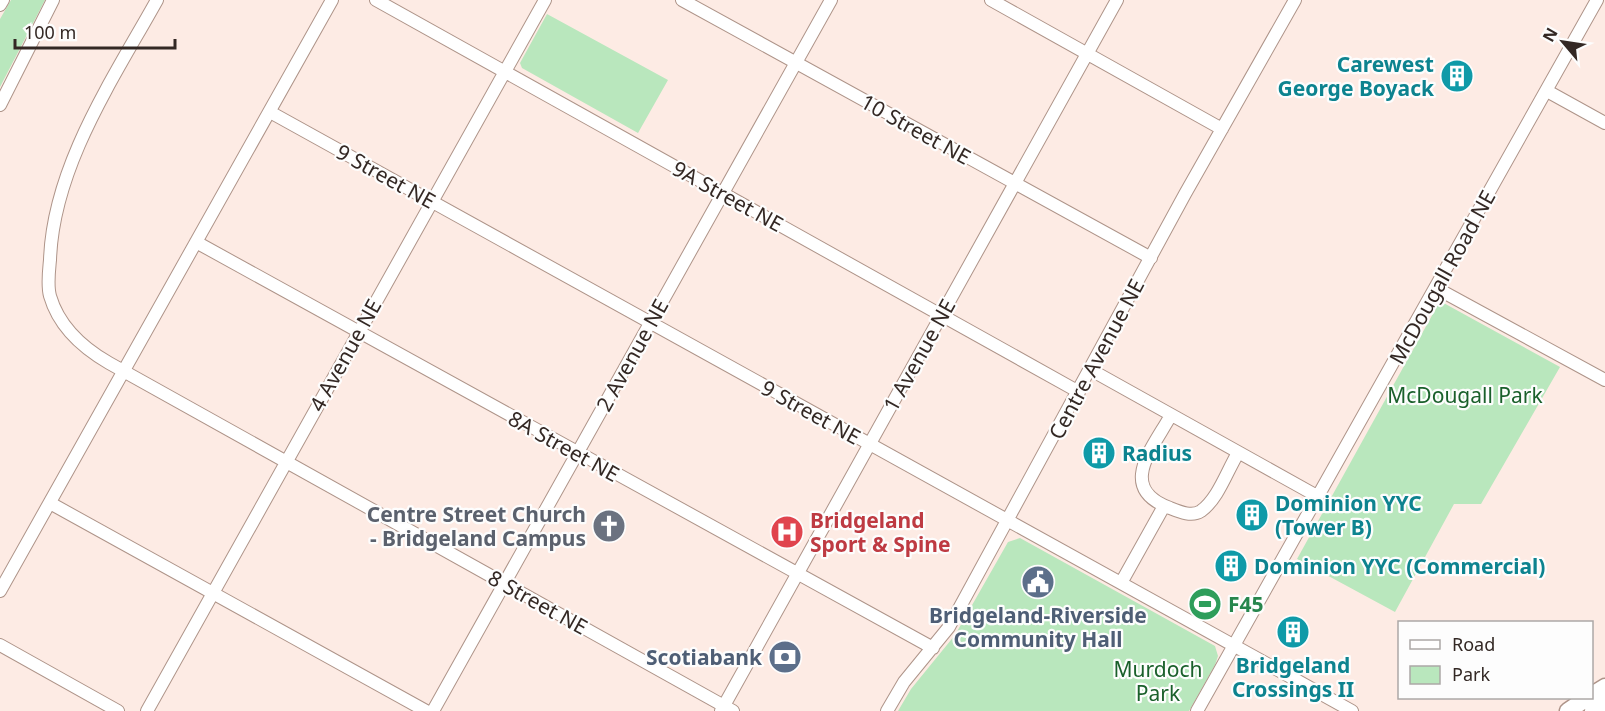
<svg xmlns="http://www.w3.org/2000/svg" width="1605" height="711" viewBox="0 0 1605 711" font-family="'Noto Sans',sans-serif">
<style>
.green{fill:#b9e7bd}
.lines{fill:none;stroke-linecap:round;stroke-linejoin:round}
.minor-casing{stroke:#ae9489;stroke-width:14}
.highway-casing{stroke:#ae9489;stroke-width:19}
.minor{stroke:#fff;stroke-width:12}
.highway{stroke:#fff;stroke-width:16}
.labels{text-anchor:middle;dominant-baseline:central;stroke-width:4.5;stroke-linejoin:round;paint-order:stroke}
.culture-label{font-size:21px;font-weight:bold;fill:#0d838f;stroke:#fdfdfd;text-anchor:start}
.street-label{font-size:21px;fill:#332824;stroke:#fdfdfd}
.park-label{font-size:21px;fill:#1a602b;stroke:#fdfdfd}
.worship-label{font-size:21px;font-weight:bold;fill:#5b616d;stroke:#fdfdfd;text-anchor:end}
.health-label{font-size:21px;font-weight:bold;fill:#be3a42;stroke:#fdfdfd;text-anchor:start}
.leisure-label{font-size:21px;font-weight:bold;fill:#27864d;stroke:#fdfdfd;text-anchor:start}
.service-label{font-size:21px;font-weight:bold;fill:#4e5e75;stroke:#fdfdfd}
</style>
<rect width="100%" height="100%" fill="#fdebe4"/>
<path class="green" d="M 11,0 L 45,0 L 0,87 L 0,19 Z
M 547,14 L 668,80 L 638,133 L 522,68 L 520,63 Z
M 1440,301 L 1560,367 L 1481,504 L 1454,504 L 1395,612 L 1297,559 Z
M 1020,538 L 1215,646 L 1218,656 L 1215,665 L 1189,711 L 898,711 L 911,689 L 955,635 L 1008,542 Z"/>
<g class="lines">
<g class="minor-casing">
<path id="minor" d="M 157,0 C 113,79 53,167 50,260 C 49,271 47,285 50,296 C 59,327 83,348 109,363 L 733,711
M 376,0 L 1079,392
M 682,0 L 1151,258
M 991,0 L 1222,129
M 0,5 L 3,0
M 1547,91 L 1605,123
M 0,105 L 53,0
M 270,112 L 1352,711
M 196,242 L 933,648
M 1436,288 L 1605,380
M 1091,370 L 1317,496
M 1171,415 C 1153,448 1116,488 1170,508 C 1180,512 1192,517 1201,511 C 1218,499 1227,471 1238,453
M 50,503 L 426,711
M 1121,583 L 1164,506
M 0,591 L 332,0
M 0,645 L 118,711
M 147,711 L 545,0
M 433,711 L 831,0
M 721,711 L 1117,0
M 887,711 L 904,682 L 949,627 L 1185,194 L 1295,0
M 1197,711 L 1597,0"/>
</g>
<g class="highway-casing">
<path id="highway" d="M 1592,695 L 1605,687
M 1568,711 L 1587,698
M 1593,711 L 1605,702"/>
</g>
<use href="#minor" class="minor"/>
<use href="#highway" class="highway"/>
</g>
<defs>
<g id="building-disc" transform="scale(1.725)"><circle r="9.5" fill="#0f9aa8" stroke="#fdfdfd"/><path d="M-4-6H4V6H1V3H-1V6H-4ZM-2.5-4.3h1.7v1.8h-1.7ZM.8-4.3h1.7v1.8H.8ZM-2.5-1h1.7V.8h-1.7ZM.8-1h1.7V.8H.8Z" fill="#fff"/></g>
<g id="church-disc" transform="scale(1.725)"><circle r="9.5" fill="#6b7280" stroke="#fdfdfd"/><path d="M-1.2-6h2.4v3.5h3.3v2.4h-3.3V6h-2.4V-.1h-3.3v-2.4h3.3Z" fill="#fff"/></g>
<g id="hospital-disc" transform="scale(1.725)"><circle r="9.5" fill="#e0444e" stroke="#fdfdfd"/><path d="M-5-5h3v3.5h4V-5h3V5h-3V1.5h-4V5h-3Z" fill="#fff"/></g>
<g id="civic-disc" transform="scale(1.725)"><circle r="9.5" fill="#5c6f8a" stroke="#fdfdfd"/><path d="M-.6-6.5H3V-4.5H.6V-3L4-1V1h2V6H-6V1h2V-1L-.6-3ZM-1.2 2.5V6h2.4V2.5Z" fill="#fff"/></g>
<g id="stadium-disc" transform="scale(1.725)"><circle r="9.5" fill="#2e9e5b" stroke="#fdfdfd"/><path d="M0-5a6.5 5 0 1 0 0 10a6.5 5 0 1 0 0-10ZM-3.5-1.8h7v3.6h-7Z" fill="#fff"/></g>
<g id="bank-disc" transform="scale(1.725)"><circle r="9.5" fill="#5c6f8a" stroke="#fdfdfd"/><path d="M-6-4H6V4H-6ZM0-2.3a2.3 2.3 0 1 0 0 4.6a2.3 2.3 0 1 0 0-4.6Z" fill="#fff"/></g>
</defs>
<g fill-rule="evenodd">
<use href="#building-disc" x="1457" y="76"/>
<use href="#building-disc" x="1099" y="453"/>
<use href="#building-disc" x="1252" y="515"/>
<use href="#church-disc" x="609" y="526"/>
<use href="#hospital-disc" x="787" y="532"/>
<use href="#building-disc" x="1231" y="566"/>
<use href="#civic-disc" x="1038" y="582"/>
<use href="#stadium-disc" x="1205" y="604"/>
<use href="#building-disc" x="1293" y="632"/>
<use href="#bank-disc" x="785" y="657"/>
</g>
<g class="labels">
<g class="culture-label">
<text x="1434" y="64" text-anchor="end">Carewest<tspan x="1434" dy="24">George Boyack</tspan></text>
<text x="1122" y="453">Radius</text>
<text x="1275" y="503">Dominion YYC<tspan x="1275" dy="24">(Tower B)</tspan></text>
<text x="1254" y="566">Dominion YYC (Commercial)</text>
<text x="1293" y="665" text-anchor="middle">Bridgeland<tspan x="1293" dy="24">Crossings II</tspan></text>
</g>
<g class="street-label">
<text transform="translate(916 129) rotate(29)">10 Street NE</text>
<text transform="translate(386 176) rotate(29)">9 Street NE</text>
<text transform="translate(728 196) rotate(29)">9A Street NE</text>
<text transform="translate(1442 277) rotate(-61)">McDougall Road NE</text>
<text transform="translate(345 355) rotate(-61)">4 Avenue NE</text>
<text transform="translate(632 355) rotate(-61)">2 Avenue NE</text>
<text transform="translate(919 355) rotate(-61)">1 Avenue NE</text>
<text transform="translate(1096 359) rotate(-62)">Centre Avenue NE</text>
<text transform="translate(811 412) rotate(29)">9 Street NE</text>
<text transform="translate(564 446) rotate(29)">8A Street NE</text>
<text transform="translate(538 602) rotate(29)">8 Street NE</text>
</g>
<g class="park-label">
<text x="1465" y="395">McDougall Park</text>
<text x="1158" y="669">Murdoch<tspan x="1158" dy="24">Park</tspan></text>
</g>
<g class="worship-label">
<text x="586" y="514">Centre Street Church<tspan x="586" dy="24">- Bridgeland Campus</tspan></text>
</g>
<g class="health-label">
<text x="810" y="520">Bridgeland<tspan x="810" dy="24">Sport &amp; Spine</tspan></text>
</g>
<g class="leisure-label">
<text x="1228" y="604">F45</text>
</g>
<g class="service-label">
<text x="1038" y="615">Bridgeland-Riverside<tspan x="1038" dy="24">Community Hall</tspan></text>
<text x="762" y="657" text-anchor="end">Scotiabank</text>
</g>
</g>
<rect x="1398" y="621" width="195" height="78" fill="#fdfdfd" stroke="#aca8a6" stroke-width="1.5"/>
<rect x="1410" y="640" width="30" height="9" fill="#ffffff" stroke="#aca8a6" stroke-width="1.5"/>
<text x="1452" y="651" font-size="18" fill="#332824">Road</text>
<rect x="1410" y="666" width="30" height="18" fill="#b9e7bd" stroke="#aca8a6" stroke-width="1.5"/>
<text x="1452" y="681" font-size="18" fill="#332824">Park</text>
<g transform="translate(1563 42) rotate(299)" stroke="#fdfdfd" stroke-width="4.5" paint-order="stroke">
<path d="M0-4.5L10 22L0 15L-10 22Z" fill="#332824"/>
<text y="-9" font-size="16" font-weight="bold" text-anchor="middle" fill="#332824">N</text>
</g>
<path d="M15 39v9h160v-9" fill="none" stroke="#332824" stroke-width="3"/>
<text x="24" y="39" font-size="18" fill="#332824" stroke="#fdfdfd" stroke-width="4.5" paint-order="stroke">100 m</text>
</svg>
